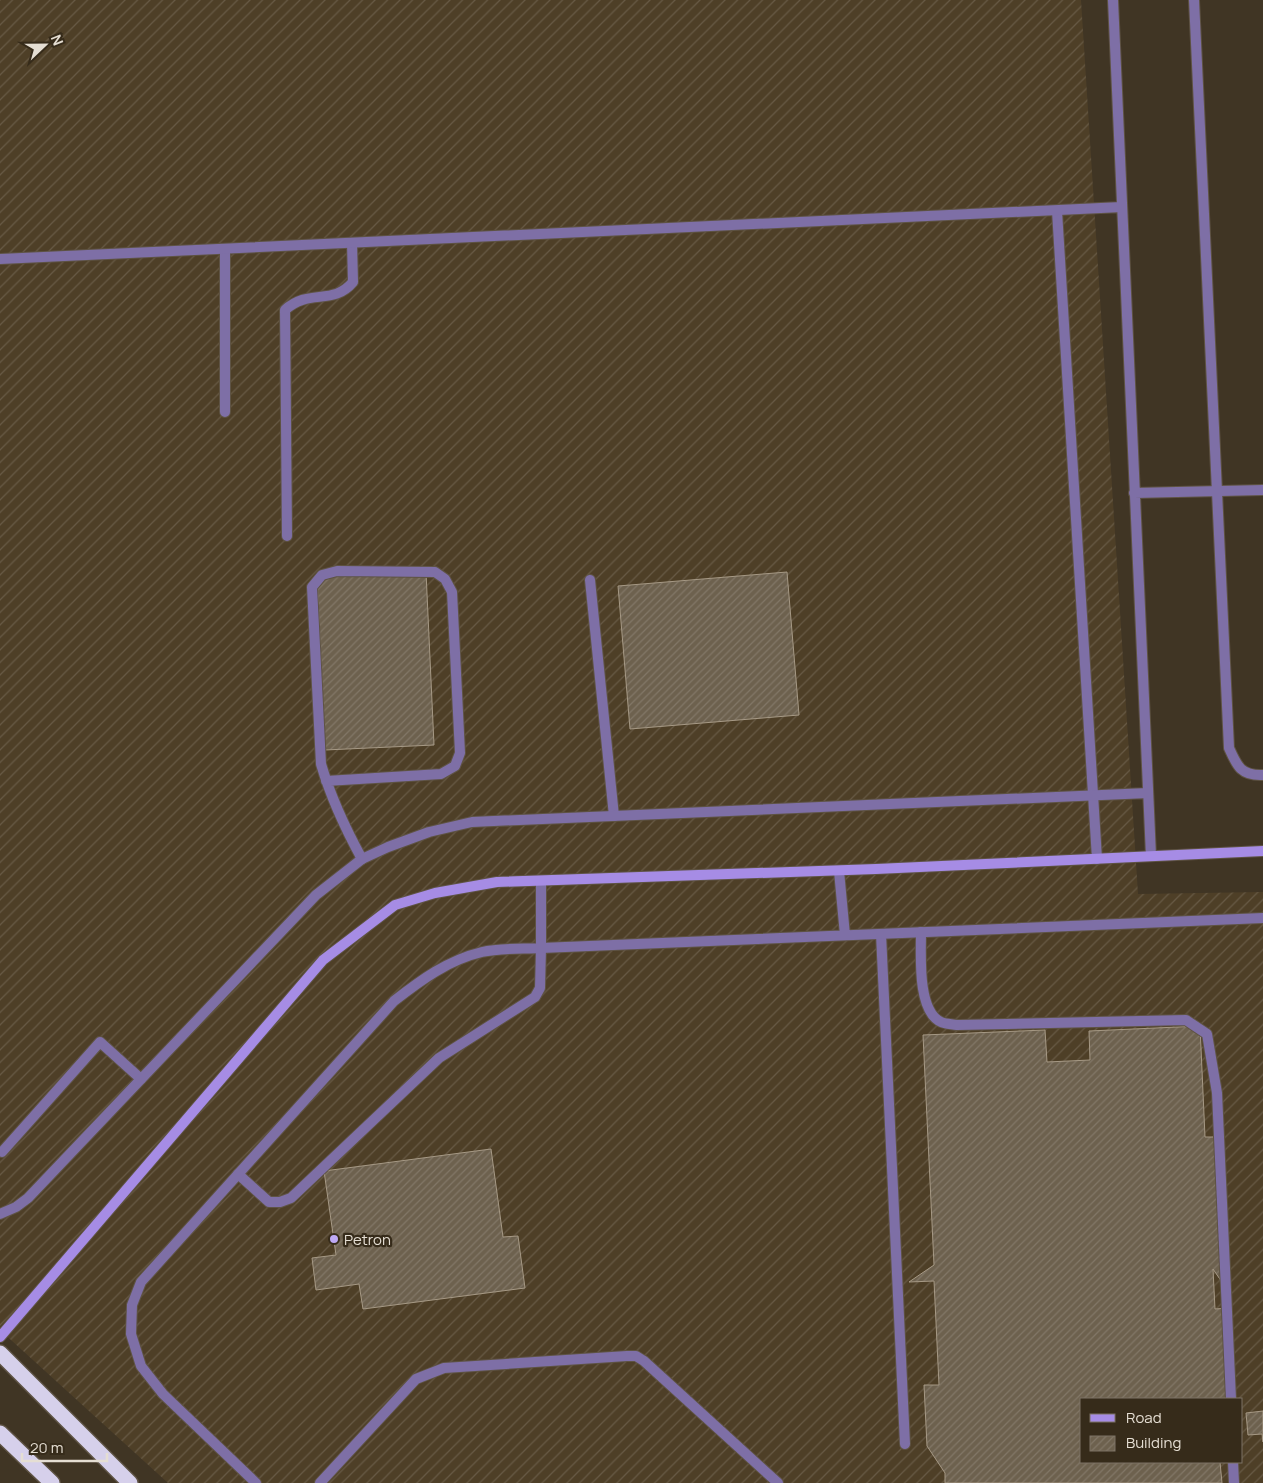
<svg xmlns="http://www.w3.org/2000/svg" width="1263" height="1483" viewBox="0 0 1263 1483" font-family="Manrope,sans-serif">
<style>
.industrial{fill:url(#industrial-furrows);fill-rule:evenodd}
.building{fill:url(#building-hatch);stroke:#a69985}
.lines{fill:none;stroke-linecap:round;stroke-linejoin:round}
.lane-casing{stroke:#5e5344;stroke-width:12}
.street-casing{stroke:#5e5344;stroke-width:12}
.secondary-casing{stroke:#5e5344;stroke-width:12}
.highway-casing{stroke:#5e5344;stroke-width:18}
.lane{stroke:#7e6fa6;stroke-width:10}
.street{stroke:#7e6fa6;stroke-width:10}
.secondary{stroke:#a68ce5;stroke-width:10}
.highway{stroke:#d6d0eb;stroke-width:15}
.poi-dot{fill:#bea9f5;stroke:#362b1a;stroke-width:2}
.labels{text-anchor:middle;dominant-baseline:central;stroke-width:4.5;stroke-linejoin:round;paint-order:stroke}
.poi-label{font-size:15px;fill:#e5ded3;stroke:#362b1a;text-anchor:start}
</style>
<defs>
<pattern id="industrial-furrows" width="10" height="10" patternUnits="userSpaceOnUse" patternTransform="scale(1.25)"><rect width="10" height="10" fill="#4e3f27"/><path d="M-1 1l2-2M0 10L10 0M9 11l2-2" fill="none" stroke="#675a45"/></pattern>
<pattern id="building-hatch" width="6" height="6" patternUnits="userSpaceOnUse" patternTransform="scale(1.25)"><rect width="6" height="6" fill="#6d614e"/><path d="M-1 1l2-2M0 6l6-6M5 7l2-2" fill="none" stroke="#827767"/></pattern>
</defs>
<rect width="100%" height="100%" fill="#403524"/>
<path class="industrial" d="M 0,0 L 1081,0 L 1138,894 L 1263,892 L 1263,1483 L 168,1483 L 0,1330 ZM 1082,1399 L 1242,1399 L 1242,1462 L 1082,1462 Z"/>
<path class="building" d="M 426,572 L 434,745 L 325,750 L 317,577 Z
M 787,572 L 799,715 L 630,729 L 618,586 Z
M 1200,1026 L 1205,1137 L 1220,1137 L 1228,1291 L 1213,1269 L 1215,1309 L 1229,1308 L 1234,1399 L 1082,1399 L 1082,1462 L 1220,1462 L 1222,1483 L 945,1483 L 945,1473 L 927,1446 L 924,1385 L 939,1385 L 934,1281 L 909,1282 L 934,1265 L 923,1035 L 1045,1030 L 1047,1062 L 1090,1060 L 1089,1031 Z
M 491,1149 L 503,1237 L 518,1236 L 525,1288 L 363,1309 L 359,1284 L 316,1290 L 312,1258 L 336,1255 L 324,1171 Z
M 1263,1411 L 1263,1442 L 1262,1434 L 1248,1435 L 1246,1413 Z"/>
<g class="lines">
<g class="lane-casing">
<path id="lane" d="M 1057,211 L 1097,859
M 225,412 L 225,249
M 287,536 L 285,310 C 309,288 333,306 353,282 L 352,243
M 590,580 L 614,816
M 326,781 L 441,774 L 455,766 L 460,753 L 452,592 L 445,579 L 435,572 L 337,571 L 322,575 L 312,587 L 321,764 C 331,798 345,828 362,859
M 921,932 C 921,955 917,1011 941,1022 C 945,1024 952,1024 957,1025 L 1186,1020 L 1207,1034 L 1217,1093 L 1231,1399
M 881,934 L 905,1444
M 2,1152 L 100,1042 L 141,1079
M 238,1174 L 269,1202 L 280,1202 L 291,1198 L 439,1058 L 535,997 L 540,988 L 541,948
M 1233,1462 L 1234,1483
M 320,1483 L 416,1379 L 444,1368 L 627,1356 L 636,1356 L 644,1361 L 778,1483"/>
</g>
<g class="street-casing">
<path id="street" d="M 1113,0 L 1151,856
M 1194,0 L 1229,748 C 1237,766 1241,776 1263,775
M 0,259 L 1122,207
M 1134,493 L 1263,490
M 839,871 L 845,935
M 541,948 L 541,881
M 0,1214 L 16,1207 L 28,1198 L 316,895 L 362,859 L 388,847 L 429,832 L 472,822 L 1148,793
M 256,1483 L 163,1394 L 141,1366 L 131,1334 L 132,1305 L 141,1282 L 394,1001 C 421,980 448,960 482,952 C 500,948 522,949 541,948 L 1263,918"/>
</g>
<g class="secondary-casing">
<path id="secondary" d="M 0,1337 L 323,960 L 395,905 L 435,893 L 497,882 L 876,869 L 1263,851"/>
</g>
<g class="highway-casing">
<path id="highway" d="M 0,1353 L 130,1483
M 0,1433 L 52,1483"/>
</g>
<use href="#lane" class="lane"/>
<use href="#street" class="street"/>
<use href="#secondary" class="secondary"/>
<use href="#highway" class="highway"/>
</g>
<circle class="poi-dot" cx="334" cy="1239" r="5"/>
<g class="labels">
<g class="poi-label">
<text x="344" y="1239">Petron</text>
</g>
</g>
<rect x="1080" y="1398" width="162" height="65" fill="#362b1a" stroke="#7c7364"/>
<rect x="1090" y="1414" width="25" height="8" fill="#a68ce5" stroke="#7c7364"/>
<text x="1126" y="1423" font-size="15" fill="#e5ded3">Road</text>
<rect x="1090" y="1436" width="25" height="15" fill="url(#building-hatch)" stroke="#7c7364"/>
<text x="1126" y="1448" font-size="15" fill="#e5ded3">Building</text>
<g transform="translate(45 45) rotate(68)" stroke="#362b1a" stroke-width="4" paint-order="stroke">
<path d="M0-4L9 19L0 12L-9 19Z" fill="#e5ded3"/>
<text y="-8" font-size="14" font-weight="bold" text-anchor="middle" fill="#e5ded3">N</text>
</g>
<path d="M22 1453v8h85v-8" fill="none" stroke="#e5ded3" stroke-width="2.5"/>
<text x="30" y="1453" font-size="15" fill="#e5ded3" stroke="#362b1a" stroke-width="4" paint-order="stroke">20 m</text>
</svg>
